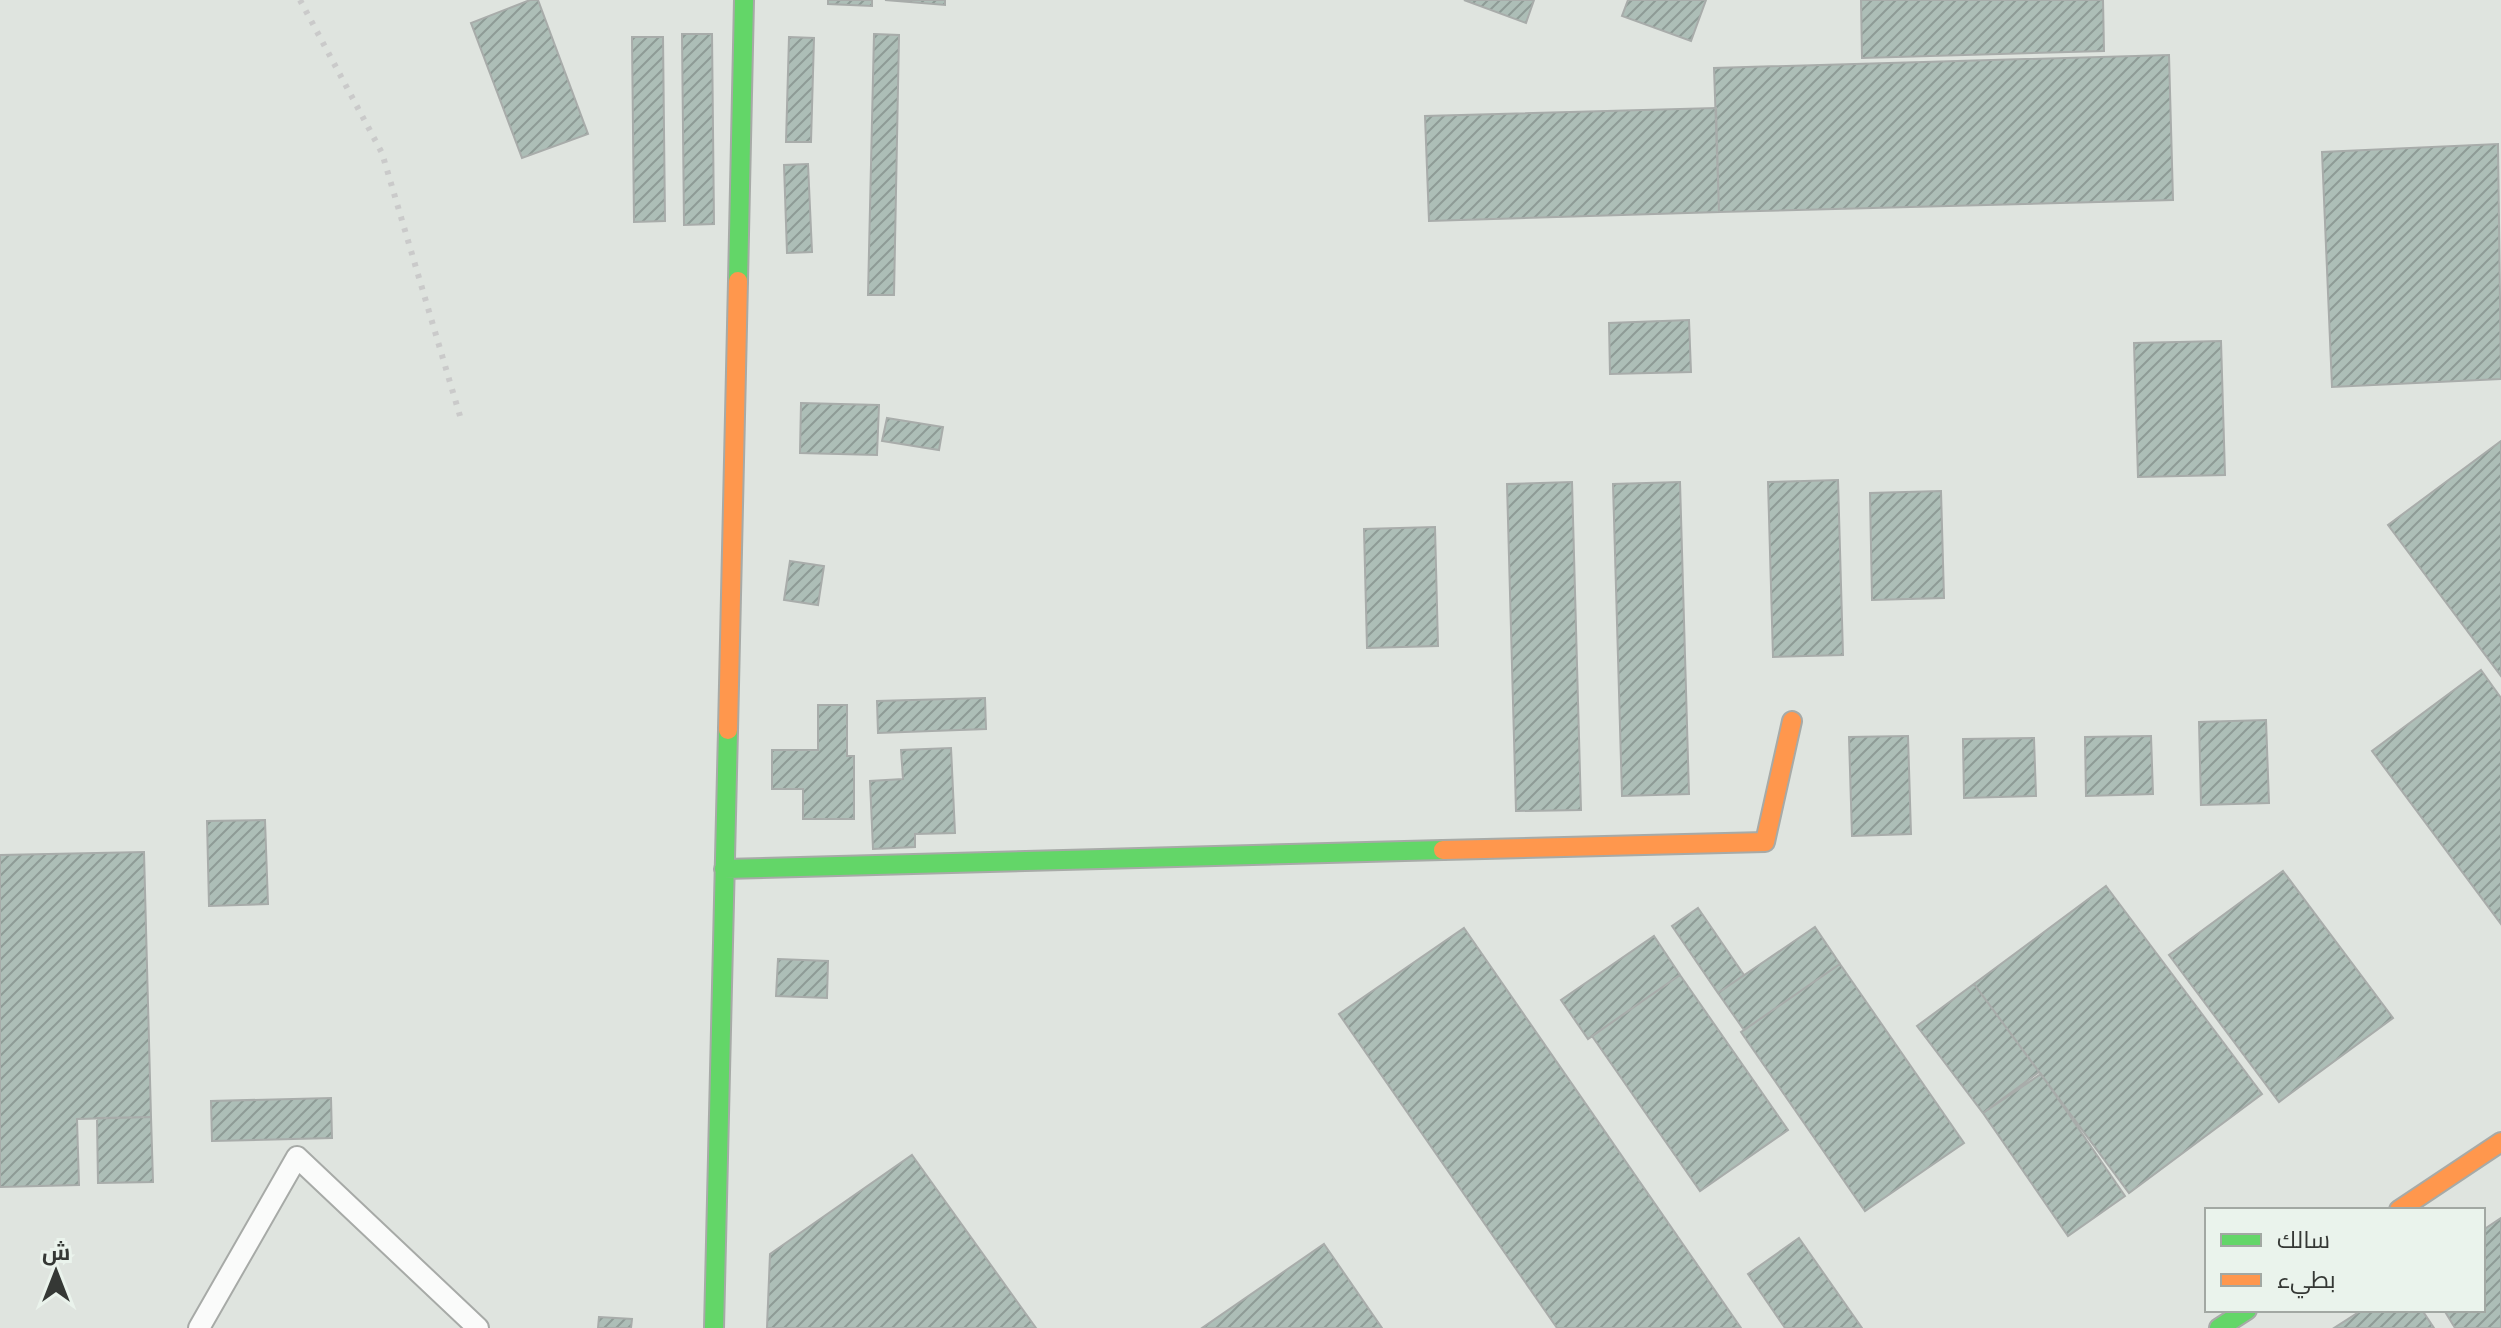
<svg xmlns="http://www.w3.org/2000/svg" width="2501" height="1328" viewBox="0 0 2501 1328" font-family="Roboto,Cairo,sans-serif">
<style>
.building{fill:url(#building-hatch);stroke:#a8acaa;stroke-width:2}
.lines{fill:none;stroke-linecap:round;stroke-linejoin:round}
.lane-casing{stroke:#a7aaa7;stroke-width:24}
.fast-casing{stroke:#a7aaa7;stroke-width:22}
.slow-casing{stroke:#a7aaa7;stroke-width:22}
.lane{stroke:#fafbfa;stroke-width:20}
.fast{stroke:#63d668;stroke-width:18}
.slow{stroke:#ff974d;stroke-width:18}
.rail{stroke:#cacaca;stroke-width:6;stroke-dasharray:4 8;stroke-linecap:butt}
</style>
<defs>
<pattern id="building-hatch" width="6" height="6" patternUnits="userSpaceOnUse" patternTransform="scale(2)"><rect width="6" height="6" fill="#adbeb7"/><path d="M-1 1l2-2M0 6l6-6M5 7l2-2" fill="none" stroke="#8e9b96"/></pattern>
</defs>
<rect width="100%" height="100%" fill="#dfe4df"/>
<path class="building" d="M 530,0 L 538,0 L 588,134 L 522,158 L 471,23 Z
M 828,0 L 872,0 L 872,6 L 828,4 Z
M 885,0 L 945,0 L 945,5 Z
M 1464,0 L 1534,0 L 1526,23 Z
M 1628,0 L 1706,0 L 1691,41 L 1622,16 Z
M 1861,0 L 2103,0 L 2104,51 L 1862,58 Z
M 682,34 L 712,34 L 714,224 L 684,225 Z
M 874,34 L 899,35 L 894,295 L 868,295 Z
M 632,37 L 663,37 L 665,221 L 634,222 Z
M 789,37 L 814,38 L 811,142 L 786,142 Z
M 2169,55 L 2173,200 L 1719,212 L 1714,68 Z
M 1716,108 L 1719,212 L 1429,221 L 1425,116 Z
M 2498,144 L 2501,379 L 2332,387 L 2322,152 Z
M 808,164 L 812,252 L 787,253 L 784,165 Z
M 1689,320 L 1691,372 L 1610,374 L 1609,323 Z
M 2221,341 L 2225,475 L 2138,477 L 2134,343 Z
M 801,403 L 879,405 L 877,455 L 800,453 Z
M 887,418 L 943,427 L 939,450 L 882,441 Z
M 2501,441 L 2501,676 L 2388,525 Z
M 1838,480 L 1843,655 L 1773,657 L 1768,482 Z
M 1572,482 L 1581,810 L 1516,811 L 1507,484 Z
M 1680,482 L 1689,794 L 1622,796 L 1613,484 Z
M 1941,491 L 1944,598 L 1872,600 L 1870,493 Z
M 1435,527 L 1438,646 L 1367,648 L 1364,529 Z
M 790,561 L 824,566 L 818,605 L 784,600 Z
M 2481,670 L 2501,698 L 2501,924 L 2372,751 Z
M 985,698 L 986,729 L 878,733 L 877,701 Z
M 818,705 L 847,705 L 847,756 L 854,756 L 854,819 L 803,819 L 803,789 L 772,789 L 772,750 L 818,750 Z
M 2266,720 L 2269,803 L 2201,805 L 2199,722 Z
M 1908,736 L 1911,834 L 1852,836 L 1849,737 Z
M 2151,736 L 2153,794 L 2086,796 L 2085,737 Z
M 2034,738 L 2036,796 L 1964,798 L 1963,739 Z
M 951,748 L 955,833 L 915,834 L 915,847 L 873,849 L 870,781 L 903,779 L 901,750 Z
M 265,820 L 268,904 L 209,906 L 207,821 Z
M 144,852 L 151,1117 L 77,1119 L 79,1185 L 0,1187 L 0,855 Z
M 2283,871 L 2393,1018 L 2279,1102 L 2169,955 Z
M 2106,886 L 2262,1094 L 2129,1193 L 1974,984 Z
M 1698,908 L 1744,975 L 1718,993 L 1672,926 Z
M 1815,927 L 1840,964 L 1744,1030 L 1718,993 Z
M 1464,928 L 1741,1328 L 1557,1328 L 1339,1014 Z
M 1654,936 L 1680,975 L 1588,1039 L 1561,1000 Z
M 778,959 L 828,961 L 827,998 L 776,996 Z
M 1840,964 L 1964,1143 L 1865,1211 L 1741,1032 Z
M 1680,975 L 1788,1130 L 1700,1191 L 1592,1036 Z
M 1974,984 L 2039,1072 L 1983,1113 L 1917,1026 Z
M 2041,1074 L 2125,1196 L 2068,1236 L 1983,1113 Z
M 331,1098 L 332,1138 L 212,1141 L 211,1101 Z
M 151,1117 L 153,1182 L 98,1183 L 97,1118 Z
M 912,1155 L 1036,1328 L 767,1328 L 770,1254 Z
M 2501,1218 L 2501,1328 L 2455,1328 L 2444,1310 L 2483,1310 L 2483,1230 Z
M 1799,1238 L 1862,1328 L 1785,1328 L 1748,1274 Z
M 1324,1244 L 1382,1328 L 1202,1328 Z
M 2362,1310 L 2422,1310 L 2434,1328 L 2334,1328 Z
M 599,1317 L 632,1319 L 631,1328 L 598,1328 Z"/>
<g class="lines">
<g class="lane-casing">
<path id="lane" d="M 199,1328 L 297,1157 L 478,1328"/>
</g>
<g class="fast-casing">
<path id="fast" d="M 738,281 L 744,0
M 724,869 L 1443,850
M 714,1328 L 728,730
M 2219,1328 L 2247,1310"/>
</g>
<g class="slow-casing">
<path id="slow" d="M 728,730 L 738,281
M 1443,850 L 1765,842 L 1792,721
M 2399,1210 L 2501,1142"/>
</g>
<use href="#lane" class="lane"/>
<use href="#fast" class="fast"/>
<use href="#slow" class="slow"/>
<path class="rail" d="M 300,0 L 382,153 L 460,416"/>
</g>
<rect x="2205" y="1208" width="280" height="104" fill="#eaf3ec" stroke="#a2a8a3" stroke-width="2"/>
<rect x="2221" y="1234" width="40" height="12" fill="#63d668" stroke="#a2a8a3" stroke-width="2"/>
<text x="2277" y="1248" font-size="24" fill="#353835">سالك</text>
<rect x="2221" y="1274" width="40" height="12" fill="#ff974d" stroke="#a2a8a3" stroke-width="2"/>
<text x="2277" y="1288" font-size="24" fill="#353835">بطيء</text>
<g transform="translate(56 1272)" stroke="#eaf3ec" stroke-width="6" paint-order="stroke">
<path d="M0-6L14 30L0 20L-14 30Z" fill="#353835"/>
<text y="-12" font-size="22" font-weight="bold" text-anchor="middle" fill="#353835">ش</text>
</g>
</svg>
